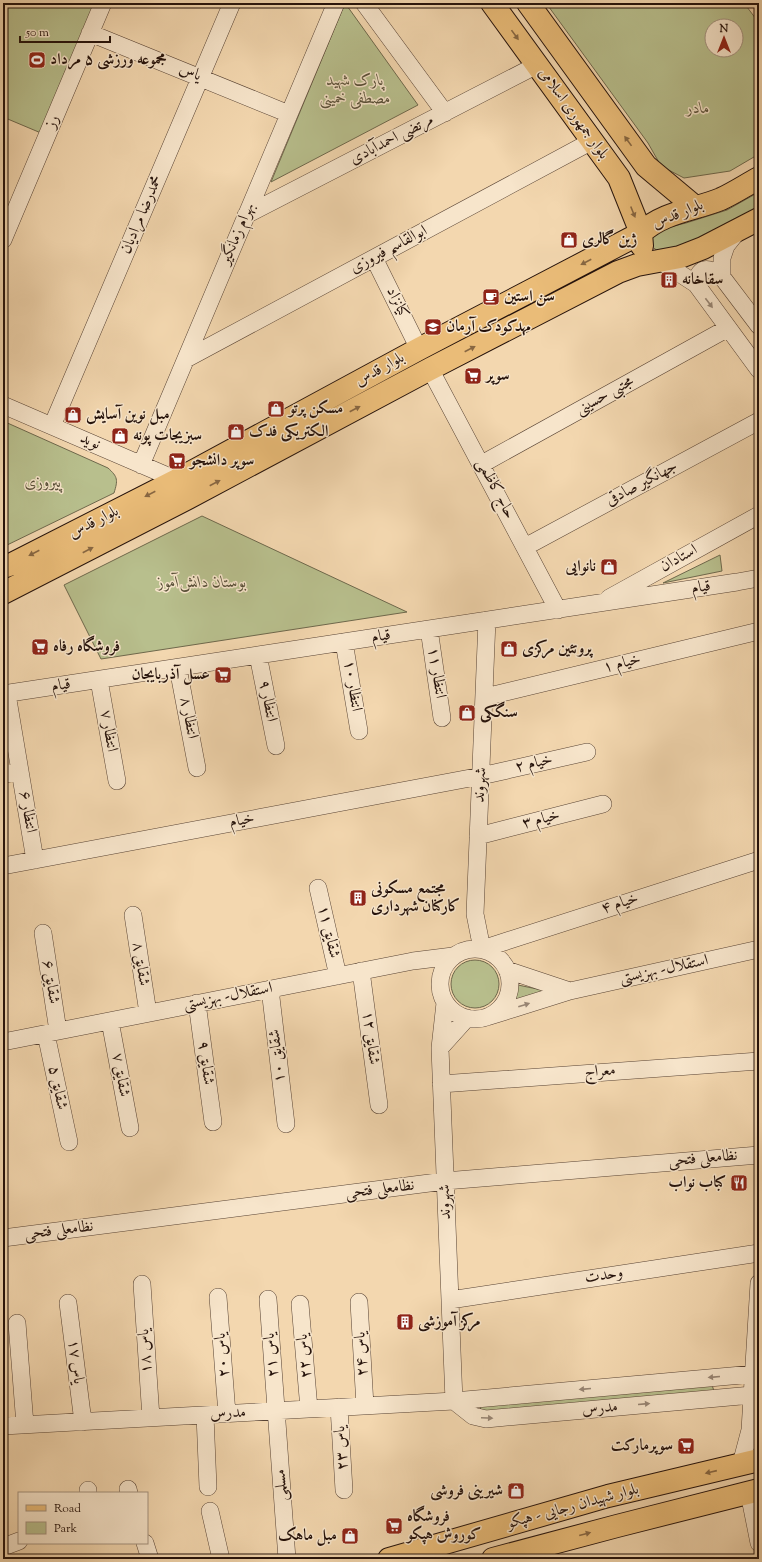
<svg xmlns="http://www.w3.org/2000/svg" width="762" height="1562" viewBox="0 0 762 1562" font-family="'Sorts Mill Goudy',Amiri,serif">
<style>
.green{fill:#b8bf8d;stroke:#6e684c;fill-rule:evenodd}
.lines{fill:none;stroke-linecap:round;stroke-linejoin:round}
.minor-casing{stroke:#584334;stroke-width:18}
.major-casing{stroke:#25120b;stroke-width:24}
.minor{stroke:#f7e5cb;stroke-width:17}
.major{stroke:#eabc78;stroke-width:22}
.oneway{fill:#886742}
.oneway2{fill:#988675}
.labels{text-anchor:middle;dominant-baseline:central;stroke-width:3;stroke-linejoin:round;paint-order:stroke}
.poi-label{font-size:16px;font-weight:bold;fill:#25120b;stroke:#f7e5cb;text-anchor:start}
.street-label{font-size:16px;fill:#25120b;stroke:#f7e5cb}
.park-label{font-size:16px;font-style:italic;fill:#584f38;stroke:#f7e5cb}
</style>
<rect width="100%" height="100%" fill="#f3d7af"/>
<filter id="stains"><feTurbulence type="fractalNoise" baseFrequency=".005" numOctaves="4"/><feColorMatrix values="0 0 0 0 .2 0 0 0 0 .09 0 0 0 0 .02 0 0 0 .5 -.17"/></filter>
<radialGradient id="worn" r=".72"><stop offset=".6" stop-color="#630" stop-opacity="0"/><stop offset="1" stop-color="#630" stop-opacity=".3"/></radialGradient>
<path class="green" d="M 3,3 L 95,3 L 41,133 L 3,117 Z
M 345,3 L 418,105 L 271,182 Z
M 546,3 L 744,3 L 759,23 L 759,154 L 730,171 L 684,178 L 661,166 L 648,143 ZM 712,26 L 736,26 L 736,50 L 712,50 Z
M 759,192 L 759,207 L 699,240 L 660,252 L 652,247 L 651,238 L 661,229 L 686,223 L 727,210 Z
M 3,421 L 108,468 C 118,477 118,480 114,493 L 3,547 Z
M 202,516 L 407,612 L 101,659 L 64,585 Z
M 720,555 L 722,571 L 663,583 Z
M451 984a24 24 0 1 1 48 0a24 24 0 1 1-48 0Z
M 518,985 L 556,993 L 513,1002 Z
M 712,1385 L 714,1391 L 481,1412 L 480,1405 Z"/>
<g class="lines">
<g class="minor-casing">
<path id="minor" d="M 364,3 L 445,113
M 90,33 L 289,114
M 246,215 L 537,65
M 738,231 L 726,246 L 722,258 L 722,277 L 759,326
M 3,240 L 103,3
M 374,258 L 419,349
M 659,260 L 696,284 L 759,370
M 696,284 C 699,265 709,267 722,277
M 186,359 L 592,141
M 430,369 L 558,610
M 3,405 L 177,480
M 52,426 L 232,3
M 482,464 L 728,328
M 141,465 L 336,3
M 525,547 L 759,421
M 609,598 L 759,515
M 487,620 L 475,914 L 482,949 L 759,860
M 429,629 L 442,718
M 344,642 L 359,731
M 258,655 L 276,746
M 178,668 L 197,768
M 99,680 L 117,781
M 3,694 L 737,582 L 759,578
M 7,694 L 35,860
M 485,697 L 759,631
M 3,774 L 20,772
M 478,836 L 603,804
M 3,866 L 481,776 L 587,752
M 318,888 L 338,976
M 133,915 L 148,1013
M 43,933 L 58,1031
M440 984a35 35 0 1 1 70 0a35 35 0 1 1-70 0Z
M 507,970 L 570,991
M 361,971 L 379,1105
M 270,989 L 286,1124
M 197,1003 L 213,1122
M 445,1003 L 440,1048 L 454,1401
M 487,1017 L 570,991 L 759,949
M 110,1021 L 130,1128
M 46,1034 L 69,1142
M 3,1042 L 413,961 L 453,956
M 440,1048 L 467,1018
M 441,1084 L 759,1061
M 3,1238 L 445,1181 L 759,1155
M 142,1284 L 151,1418
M 218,1297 L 227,1414
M 268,1299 L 287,1559
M 450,1300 L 759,1253
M 359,1302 L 365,1406
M 68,1303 L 83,1422
M 300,1304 L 309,1409
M 17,1323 L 25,1425
M 454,1401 L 473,1416 L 486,1419 L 752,1395 L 759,1398
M 339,1407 L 344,1490
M 205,1415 L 208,1487
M 3,1426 L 454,1401 L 753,1374
M 741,1464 L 750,1430 L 759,1283
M 128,1489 L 129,1493
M 88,1493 L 88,1490
M 749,1493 L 759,1543
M 210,1511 L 221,1559
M 145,1543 L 150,1559
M 3,1547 L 19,1541"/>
</g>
<g class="major-casing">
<path id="major" d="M 492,3 L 619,178 L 641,233 L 642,246
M 528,3 L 646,166 L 695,207
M 3,567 L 12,564 L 177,480 L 419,349 L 641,233 C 663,212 694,210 721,199 C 734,193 746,185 759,178
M 3,593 L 188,498 L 430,369 L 618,272 L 637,265 L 680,257 L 703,248 L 759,219
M 389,1559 L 608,1496 L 759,1460
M 493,1559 L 617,1526 L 759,1490"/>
</g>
<use href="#minor" class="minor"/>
<use href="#major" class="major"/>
</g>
<defs><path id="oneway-solid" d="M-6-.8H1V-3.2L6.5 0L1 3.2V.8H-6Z"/></defs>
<g class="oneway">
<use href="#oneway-solid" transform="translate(515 35) rotate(54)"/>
<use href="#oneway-solid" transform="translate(628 141) rotate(-126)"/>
<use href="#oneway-solid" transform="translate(633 212) rotate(68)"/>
<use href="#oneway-solid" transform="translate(586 262) rotate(152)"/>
<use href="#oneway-solid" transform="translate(470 349) rotate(-27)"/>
<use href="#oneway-solid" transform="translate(355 409) rotate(-28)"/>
<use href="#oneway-solid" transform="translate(215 483) rotate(-28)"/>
<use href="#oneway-solid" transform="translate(150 494) rotate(153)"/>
<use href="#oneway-solid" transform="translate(88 550) rotate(-28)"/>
<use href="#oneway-solid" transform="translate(34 553) rotate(153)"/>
<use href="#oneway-solid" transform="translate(711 1472) rotate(167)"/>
<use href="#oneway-solid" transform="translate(585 1534) rotate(-15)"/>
</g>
<g class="oneway2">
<use href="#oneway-solid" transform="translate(709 303) rotate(53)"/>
<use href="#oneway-solid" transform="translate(524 1005) rotate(-17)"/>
<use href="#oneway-solid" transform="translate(714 1377) rotate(175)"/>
<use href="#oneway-solid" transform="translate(585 1389) rotate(175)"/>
<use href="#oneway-solid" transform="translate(644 1404) rotate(-5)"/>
<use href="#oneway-solid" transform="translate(487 1418) rotate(3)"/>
</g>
<defs>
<g id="stadium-square" transform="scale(0.9)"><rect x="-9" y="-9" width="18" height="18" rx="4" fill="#8f2418" stroke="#f7e5cb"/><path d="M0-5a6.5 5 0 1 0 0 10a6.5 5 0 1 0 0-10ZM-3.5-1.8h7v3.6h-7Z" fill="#fff"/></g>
<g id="shop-square" transform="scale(0.9)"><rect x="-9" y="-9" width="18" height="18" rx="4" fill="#8f2418" stroke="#f7e5cb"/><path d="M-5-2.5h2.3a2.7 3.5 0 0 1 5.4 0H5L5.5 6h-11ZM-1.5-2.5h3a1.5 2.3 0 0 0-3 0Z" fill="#fff"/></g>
<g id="building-square" transform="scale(0.9)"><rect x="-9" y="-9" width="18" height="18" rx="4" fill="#8f2418" stroke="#f7e5cb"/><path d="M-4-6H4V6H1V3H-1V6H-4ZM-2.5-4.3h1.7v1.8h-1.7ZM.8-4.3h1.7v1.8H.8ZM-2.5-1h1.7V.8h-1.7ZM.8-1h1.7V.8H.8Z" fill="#fff"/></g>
<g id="cafe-square" transform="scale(0.9)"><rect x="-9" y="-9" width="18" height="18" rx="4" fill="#8f2418" stroke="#f7e5cb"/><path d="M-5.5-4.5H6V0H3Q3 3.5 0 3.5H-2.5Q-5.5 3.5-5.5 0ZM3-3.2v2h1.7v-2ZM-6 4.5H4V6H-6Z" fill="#fff"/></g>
<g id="school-square" transform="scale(0.9)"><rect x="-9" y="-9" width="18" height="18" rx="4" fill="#8f2418" stroke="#f7e5cb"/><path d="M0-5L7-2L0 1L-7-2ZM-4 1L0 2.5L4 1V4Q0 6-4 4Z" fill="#fff"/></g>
<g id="supermarket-square" transform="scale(0.9)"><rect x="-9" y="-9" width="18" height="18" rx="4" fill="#8f2418" stroke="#f7e5cb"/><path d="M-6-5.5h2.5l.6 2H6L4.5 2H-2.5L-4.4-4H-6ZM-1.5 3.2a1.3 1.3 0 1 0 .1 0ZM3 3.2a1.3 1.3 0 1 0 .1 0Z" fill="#fff"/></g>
<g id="restaurant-square" transform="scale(0.9)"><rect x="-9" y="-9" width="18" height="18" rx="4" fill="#8f2418" stroke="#f7e5cb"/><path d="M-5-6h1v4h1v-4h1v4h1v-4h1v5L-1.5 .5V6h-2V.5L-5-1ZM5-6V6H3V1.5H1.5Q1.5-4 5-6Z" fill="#fff"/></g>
</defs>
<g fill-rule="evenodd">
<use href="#stadium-square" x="37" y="60"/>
<use href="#shop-square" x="569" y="240"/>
<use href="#building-square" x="669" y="280"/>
<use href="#cafe-square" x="491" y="297"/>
<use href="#school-square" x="433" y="327"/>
<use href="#supermarket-square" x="473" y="376"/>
<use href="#shop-square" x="276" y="409"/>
<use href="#shop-square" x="73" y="415"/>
<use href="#shop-square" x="236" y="432"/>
<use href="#shop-square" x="120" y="436"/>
<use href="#supermarket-square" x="177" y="461"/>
<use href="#shop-square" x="609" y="567"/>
<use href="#supermarket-square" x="40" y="647"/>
<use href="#shop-square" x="509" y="649"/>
<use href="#supermarket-square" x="223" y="675"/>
<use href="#shop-square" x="467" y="713"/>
<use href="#building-square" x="358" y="898"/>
<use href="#restaurant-square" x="739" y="1183"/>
<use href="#building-square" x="405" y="1322"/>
<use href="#supermarket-square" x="686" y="1446"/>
<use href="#shop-square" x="516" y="1491"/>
<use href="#supermarket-square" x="394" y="1526"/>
<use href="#shop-square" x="350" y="1536"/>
</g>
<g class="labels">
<g class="poi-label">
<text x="50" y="60">مجموعه ورزشی ۵ مرداد</text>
<text x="582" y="240">ژین گالری</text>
<text x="682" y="280">سقاخانه</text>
<text x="504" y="297">سن استین</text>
<text x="446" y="327">مهدکودک آرمان</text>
<text x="486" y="376">سوپر</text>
<text x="289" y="409">مسکن پرتو</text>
<text x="86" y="415">مبل نوین آسایش</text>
<text x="249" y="432">الکتریکی فدک</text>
<text x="133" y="436">سبزیجات پونه</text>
<text x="190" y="461">سوپر دانشجو</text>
<text x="596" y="567" text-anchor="end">نانوایی</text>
<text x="53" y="647">فروشگاه رفاه</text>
<text x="522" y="649">پروتئین مرکزی</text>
<text x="210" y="675" text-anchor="end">عسل آذربایجان</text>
<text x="480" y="713">سنگکی</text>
<text x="371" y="889">مجتمع مسکونی<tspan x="371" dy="18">کارکنان شهرداری</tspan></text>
<text x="726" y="1183" text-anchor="end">کباب نواب</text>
<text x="418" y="1322">مرکز آموزشی</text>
<text x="673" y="1446" text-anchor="end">سوپرمارکت</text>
<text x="503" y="1491" text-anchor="end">شیرینی فروشی</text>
<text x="407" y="1517">فروشگاه<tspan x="407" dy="18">کوروش هپکو</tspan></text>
<text x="337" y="1536" text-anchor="end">مبل ماهک</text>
</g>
<g class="street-label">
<text transform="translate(190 73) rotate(22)">یاس</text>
<text transform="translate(573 114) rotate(54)">بلوار جمهوری اسلامی</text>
<text transform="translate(53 122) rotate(-67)">رز</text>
<text transform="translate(392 140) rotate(-27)">مرتضی احمدآبادی</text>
<text transform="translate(142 215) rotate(-67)">محمدرضا مرادیان</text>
<text transform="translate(678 215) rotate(-22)">بلوار قدس</text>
<text transform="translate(238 234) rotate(-67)">بهرام زمانگیر</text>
<text transform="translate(389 250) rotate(-28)">ابوالقاسم فیروزی</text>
<text transform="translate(397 303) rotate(64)">کیانزاد</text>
<text transform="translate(380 370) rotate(-29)">بلوار قدس</text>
<text transform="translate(605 396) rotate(-29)">مجتبی حسینی</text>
<text transform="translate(90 442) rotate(24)">نوید</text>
<text transform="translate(642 484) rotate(-28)">جهانگیر صادقی</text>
<text transform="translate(495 489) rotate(62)">حاج کاظمی</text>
<text transform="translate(94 523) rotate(-27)">بلوار قدس</text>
<text transform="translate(679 559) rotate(-29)">استادان</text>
<text transform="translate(701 588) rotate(-9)">قیام</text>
<text transform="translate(381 637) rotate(-9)">قیام</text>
<text transform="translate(622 664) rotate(-14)">خیام ۱</text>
<text transform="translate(436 673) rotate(81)">انتظار ۱۱</text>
<text transform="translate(61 686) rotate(-9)">قیام</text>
<text transform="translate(352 686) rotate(81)">انتظار ۱۰</text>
<text transform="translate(267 701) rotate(79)">انتظار ۹</text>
<text transform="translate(188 718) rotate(79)">انتظار ۸</text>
<text transform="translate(108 731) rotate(80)">انتظار ۷</text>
<text transform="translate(534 764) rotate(-13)">خیام ۲</text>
<text transform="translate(481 785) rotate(-87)">شهروند</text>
<text transform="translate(27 812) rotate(80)">انتظار ۶</text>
<text transform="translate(541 820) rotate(-14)">خیام ۳</text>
<text transform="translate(242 821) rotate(-11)">خیام</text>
<text transform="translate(620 904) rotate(-18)">خیام ۴</text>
<text transform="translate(328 932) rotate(77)">شقایق ۱۱</text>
<text transform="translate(140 964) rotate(81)">شقایق ۸</text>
<text transform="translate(664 970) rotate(-12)">استقلال- بهزیستی</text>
<text transform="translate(50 982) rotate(81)">شقایق ۶</text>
<text transform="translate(228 997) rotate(-11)">استقلال- بهزیستی</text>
<text transform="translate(370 1038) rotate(83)">شقایق ۱۲</text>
<text transform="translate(278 1056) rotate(-96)">شقایق ۱۰</text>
<text transform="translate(205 1063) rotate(82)">شقایق ۹</text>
<text transform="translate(600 1072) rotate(-4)">معراج</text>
<text transform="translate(120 1075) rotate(80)">شقایق ۷</text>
<text transform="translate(57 1088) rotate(78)">شقایق ۵</text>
<text transform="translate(703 1159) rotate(-5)">نظامعلی فتحی</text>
<text transform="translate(380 1190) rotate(-7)">نظامعلی فتحی</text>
<text transform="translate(446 1202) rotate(-92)">شهروند</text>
<text transform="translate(59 1231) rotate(-7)">نظامعلی فتحی</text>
<text transform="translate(604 1276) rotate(-9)">وحدت</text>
<text transform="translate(146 1351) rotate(-94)">یاس ۱۸</text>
<text transform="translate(362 1354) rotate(-93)">یاس ۲۴</text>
<text transform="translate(223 1355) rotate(-95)">یاس ۲۰</text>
<text transform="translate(272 1355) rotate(-95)">یاس ۲۱</text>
<text transform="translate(305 1356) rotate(-95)">یاس ۲۲</text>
<text transform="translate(75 1362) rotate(83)">یاس ۱۷</text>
<text transform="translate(600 1409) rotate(-5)">مدرس</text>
<text transform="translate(228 1414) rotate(-3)">مدرس</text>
<text transform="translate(342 1448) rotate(-94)">یاس ۲۳</text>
<text transform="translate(282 1485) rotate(-94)">مسلمی</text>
<text transform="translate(573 1507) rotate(-15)">بلوار شهیدان رجایی - هپکو</text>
</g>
<g class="park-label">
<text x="355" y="81">پارک شهید<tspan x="355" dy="18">مصطفی خمینی</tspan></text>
<text x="698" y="109">مادر</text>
<text x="43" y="483">پیروزی</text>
<text x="202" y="583">بوستان دانش‌آموز</text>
</g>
</g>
<rect width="762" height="1562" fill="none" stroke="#f3d7af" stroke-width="16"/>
<rect x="4" y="4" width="754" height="1554" fill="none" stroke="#25120b" stroke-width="2"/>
<rect x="8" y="8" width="746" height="1546" fill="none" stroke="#25120b"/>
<rect x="18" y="1492" width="130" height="52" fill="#f7e5cb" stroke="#a3917e"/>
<rect x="26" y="1505" width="20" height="6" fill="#eabc78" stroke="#a3917e"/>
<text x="54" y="1512" font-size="12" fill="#25120b">Road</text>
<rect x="26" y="1522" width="20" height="12" fill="#b8bf8d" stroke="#a3917e"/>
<text x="54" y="1532" font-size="12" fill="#25120b">Park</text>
<g transform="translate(724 38)"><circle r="19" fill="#f7e5cb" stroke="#a3917e"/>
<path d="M0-3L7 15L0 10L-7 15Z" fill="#8f2418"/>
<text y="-6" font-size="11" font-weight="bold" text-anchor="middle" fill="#25120b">N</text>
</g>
<path d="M20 36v6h90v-6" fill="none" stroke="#25120b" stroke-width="2"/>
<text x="26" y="36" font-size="12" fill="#25120b" stroke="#f7e5cb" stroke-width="3" paint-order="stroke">50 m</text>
<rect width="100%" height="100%" filter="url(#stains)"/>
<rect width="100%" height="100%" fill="url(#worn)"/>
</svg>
